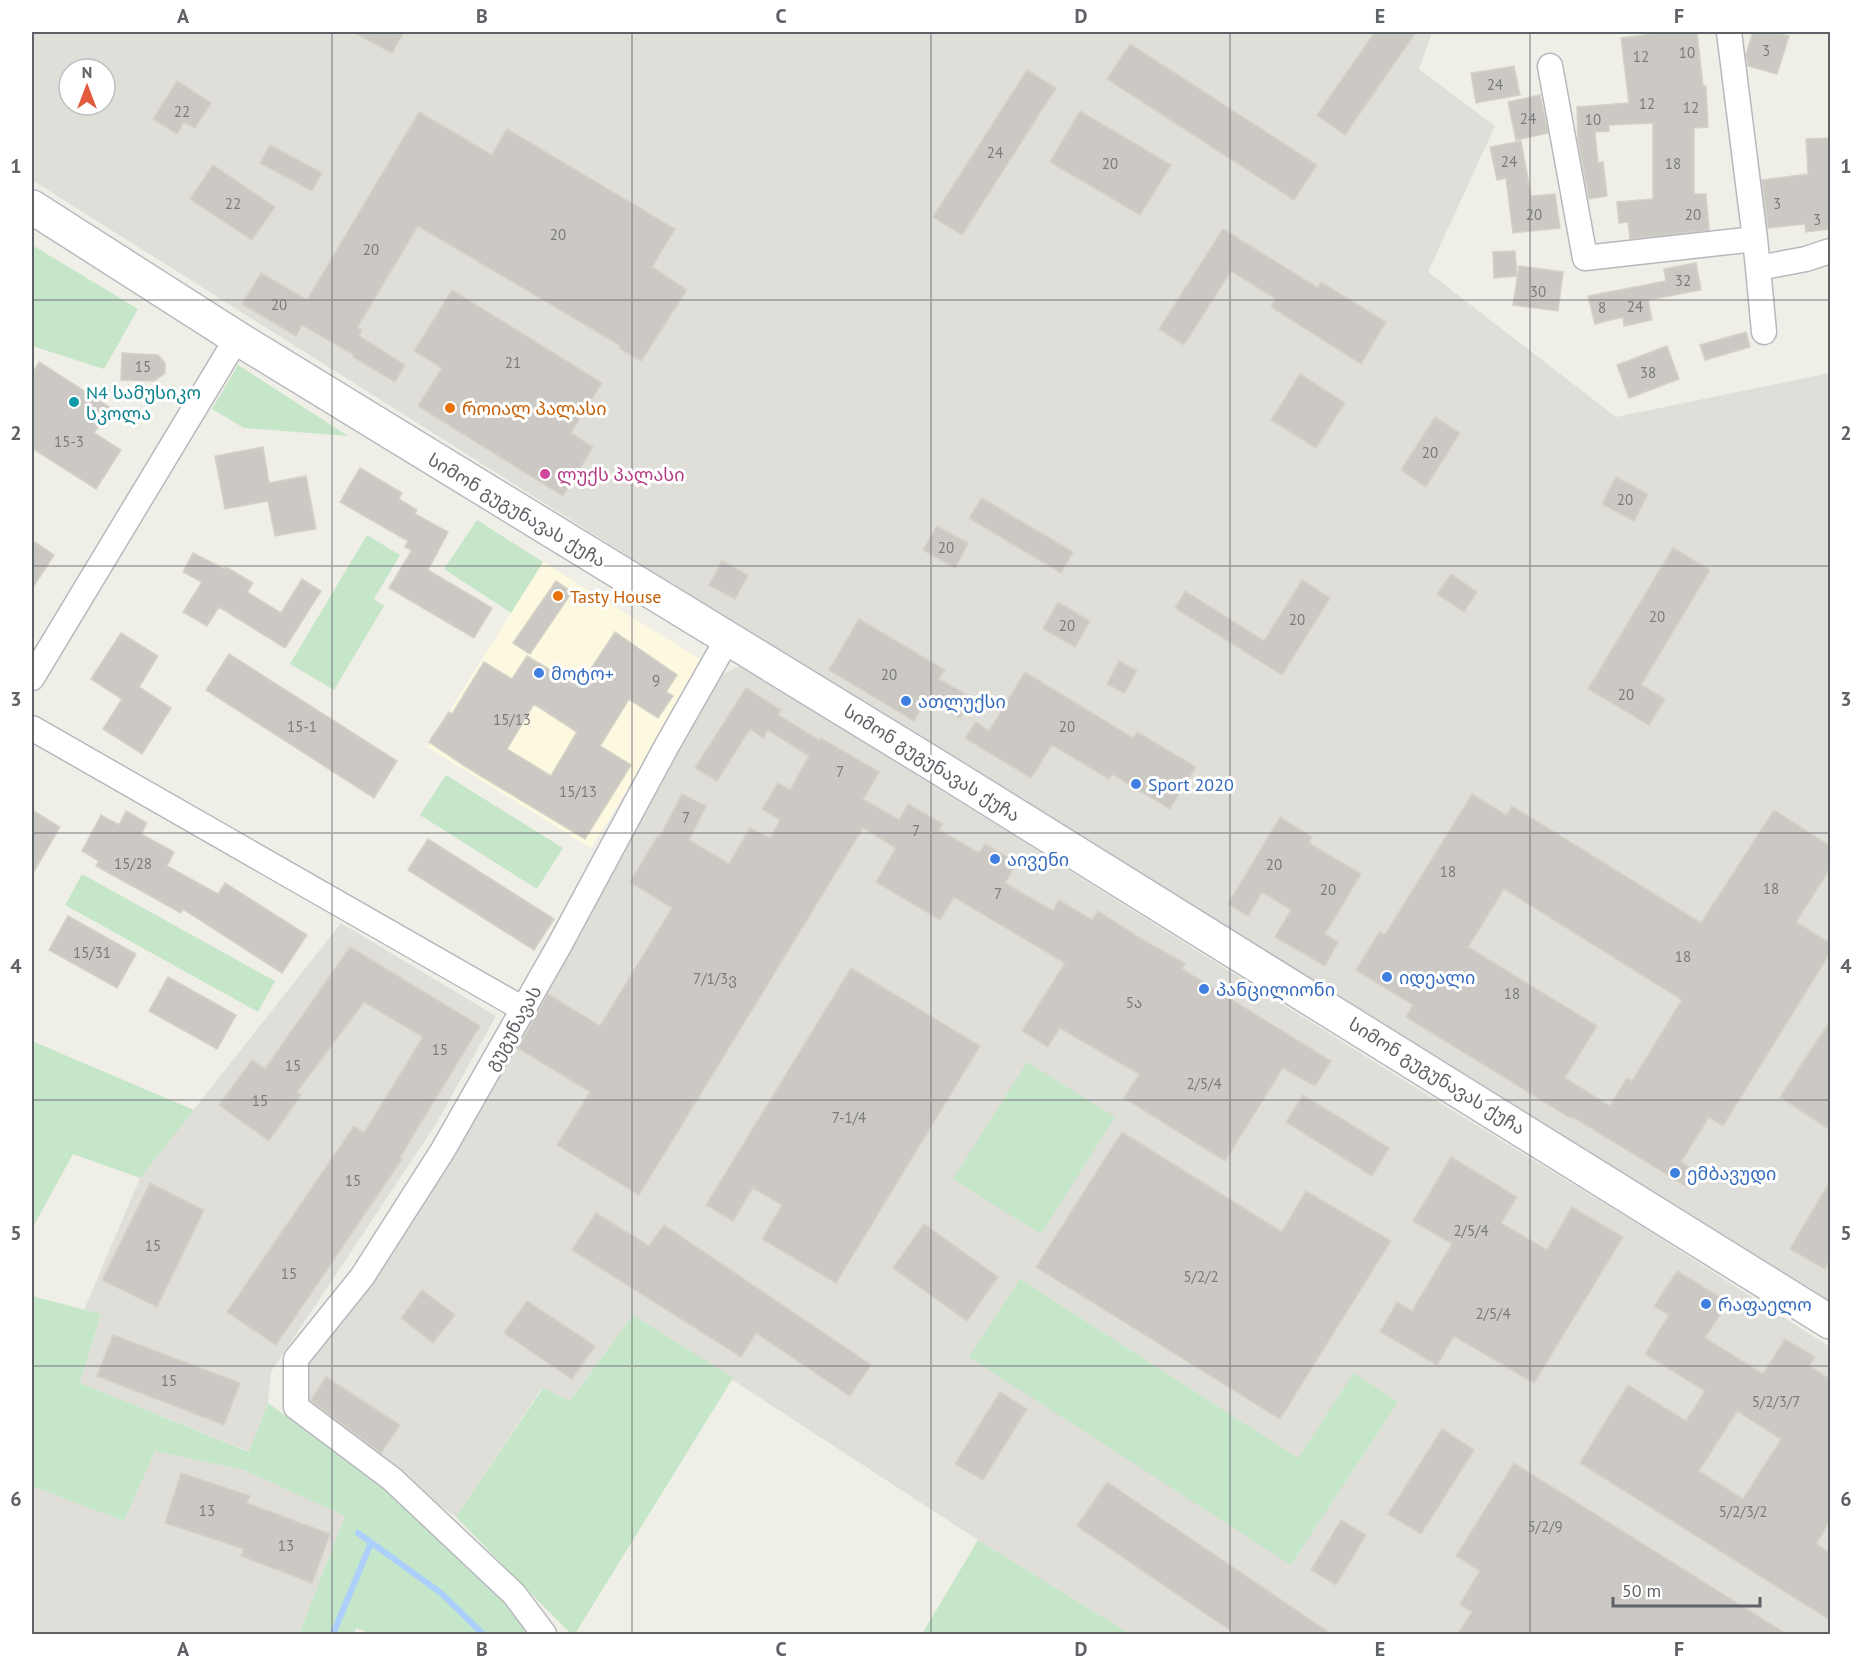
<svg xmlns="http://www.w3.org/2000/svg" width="1862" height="1666" viewBox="0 0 1862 1666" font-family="'PT Sans','Noto Sans Georgian',sans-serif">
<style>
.commercial{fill:#fcf9e0}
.industrial{fill:#dfded9;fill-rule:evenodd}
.green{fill:#c5e6c9}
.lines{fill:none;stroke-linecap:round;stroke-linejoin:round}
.stream{stroke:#acd0fb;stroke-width:6}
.building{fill:#ccc9c4;stroke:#d4d1c6;stroke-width:1.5;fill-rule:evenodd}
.minor-casing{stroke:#b7b8bd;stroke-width:27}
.secondary-casing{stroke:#b8bac0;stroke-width:36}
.minor{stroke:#fff;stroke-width:24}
.secondary{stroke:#fff;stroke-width:33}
.grid{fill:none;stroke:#5e6166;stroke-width:1.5;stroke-opacity:0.55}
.culture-dot{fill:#0f9aa8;stroke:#fff;stroke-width:2}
.food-dot{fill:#e8710a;stroke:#fff;stroke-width:2}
.hotel-dot{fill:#d1479c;stroke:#fff;stroke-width:2}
.shop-dot{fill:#3f7fe0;stroke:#fff;stroke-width:2}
.labels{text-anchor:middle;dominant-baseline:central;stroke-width:6;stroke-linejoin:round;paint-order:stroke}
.number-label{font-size:15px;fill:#7a7b7e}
.culture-label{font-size:18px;fill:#0d838f;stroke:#fff;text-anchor:start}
.food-label{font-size:18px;fill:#c56008;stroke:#fff;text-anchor:start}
.hotel-label{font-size:18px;fill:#b23c85;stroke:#fff;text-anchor:start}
.street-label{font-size:18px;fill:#5e6166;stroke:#fff}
.shop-label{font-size:18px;fill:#366cbe;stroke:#fff;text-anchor:start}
.neatline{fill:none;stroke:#5e6166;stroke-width:2}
.grid-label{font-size:20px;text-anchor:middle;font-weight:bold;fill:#5e6166}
</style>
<rect width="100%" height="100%" fill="#f0efe7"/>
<path class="commercial" d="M 543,562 L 706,663 L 591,848 L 427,747 Z"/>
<path class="industrial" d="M 32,32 L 1432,32 L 1419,69 L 1495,126 L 1428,272 L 1616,417 L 1830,373 L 1830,1307 L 782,653 L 32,180 ZM 69,69 L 105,69 L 105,105 L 69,105 Z
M 741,665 L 1421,1091 L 1641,1226 L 1830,1347 L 1830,1634 L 1130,1634 L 978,1540 L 633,1315 L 569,1402 L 542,1388 L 456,1517 L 305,1408 L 305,1387 L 311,1357 L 423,1206 L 486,1098 L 722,675 ZM 1020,1279 L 1299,1459 L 1354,1374 L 1398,1402 L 1291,1565 Z
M 341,923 L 496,1016 L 436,1124 L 271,1372 L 268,1403 L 250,1452 L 80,1383 L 101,1315 L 84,1310 L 140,1178 Z
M 155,1451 L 244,1470 L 345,1516 L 299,1634 L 32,1634 L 32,1486 L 124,1521 Z"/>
<path class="green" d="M 32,245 L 138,309 L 104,369 L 32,346 Z
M 238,365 L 348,436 L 244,428 L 212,409 Z
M 477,520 L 543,562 L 511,613 L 444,569 Z
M 367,535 L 400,555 L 374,599 L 384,606 L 334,690 L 290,664 Z
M 446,775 L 563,848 L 537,889 L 420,815 Z
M 82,874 L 275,981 L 258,1012 L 65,905 Z
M 32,1041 L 194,1110 L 140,1178 L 73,1154 L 32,1229 Z
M 1027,1062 L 1115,1117 L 1041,1234 L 953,1179 Z
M 1020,1279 L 1298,1458 L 1354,1373 L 1398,1402 L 1291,1565 L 969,1357 Z
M 32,1296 L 101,1314 L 80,1383 L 249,1452 L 268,1403 L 399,1500 L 504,1599 L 531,1634 L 371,1634 L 356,1628 L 354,1634 L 299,1634 L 345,1516 L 244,1470 L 155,1451 L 124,1521 L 32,1486 Z
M 633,1315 L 733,1378 L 575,1634 L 571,1634 L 456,1517 L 543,1388 L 570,1401 Z
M 978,1540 L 1130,1634 L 922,1634 Z"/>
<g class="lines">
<path class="stream" d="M 358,1533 L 441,1593 L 483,1634
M 333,1634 L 371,1543"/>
</g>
<path class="building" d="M 353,32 L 404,32 L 392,53 Z
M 1375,32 L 1416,32 L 1345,135 L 1317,115 Z
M 1668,32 L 1697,32 L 1703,86 L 1706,86 L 1708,127 L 1694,128 L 1694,194 L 1706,194 L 1709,230 L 1630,239 L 1628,222 L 1619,223 L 1617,202 L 1653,199 L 1653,123 L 1609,125 L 1609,131 L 1595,132 L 1598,163 L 1603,162 L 1607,196 L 1589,199 L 1578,140 L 1577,107 L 1629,103 L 1621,38 Z
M 1753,32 L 1773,32 L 1789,36 L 1777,74 L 1748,66 L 1746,54 Z
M 1130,44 L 1317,165 L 1294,200 L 1107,79 Z
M 1514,66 L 1520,95 L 1476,103 L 1471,73 Z
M 1027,70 L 1056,88 L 962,235 L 933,217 Z
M 177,81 L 211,103 L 195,128 L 184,122 L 177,134 L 153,119 Z
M 1540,95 L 1548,133 L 1516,140 L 1508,102 Z
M 1080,111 L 1171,165 L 1140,215 L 1050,162 Z
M 419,112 L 492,155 L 507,129 L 675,229 L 652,267 L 687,290 L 641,361 L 619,348 L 621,346 L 418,226 L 357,328 L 362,330 L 359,336 L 405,365 L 395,382 L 353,357 L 354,355 L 302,325 L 296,336 L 242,304 L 261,273 L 307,300 Z
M 1830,138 L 1830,229 L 1806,232 L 1805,224 L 1768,228 L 1762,180 L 1808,174 L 1806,139 Z
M 1521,141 L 1531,196 L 1555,194 L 1560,228 L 1513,233 L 1506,178 L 1497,180 L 1490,147 Z
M 270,145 L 322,173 L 312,191 L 260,163 Z
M 213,165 L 275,207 L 252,240 L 190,199 Z
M 1223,229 L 1318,288 L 1321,282 L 1386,322 L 1361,364 L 1271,307 L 1276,299 L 1231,271 L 1184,345 L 1159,329 Z
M 1515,251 L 1517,276 L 1494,278 L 1493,252 Z
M 1696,263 L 1701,290 L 1648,300 L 1652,320 L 1624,326 L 1623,317 L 1595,324 L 1588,296 L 1666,281 L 1664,269 Z
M 1519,266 L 1563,272 L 1558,311 L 1513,305 Z
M 452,290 L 602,383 L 571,433 L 593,447 L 563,496 L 418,406 L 442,368 L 414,351 Z
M 1746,332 L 1750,347 L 1705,360 L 1700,345 Z
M 1667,346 L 1679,379 L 1629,398 L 1617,365 Z
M 122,353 L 158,355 L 165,363 L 165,373 L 154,381 L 121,380 Z
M 39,362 L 111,408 L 94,433 L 121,450 L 96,489 L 32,448 L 32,374 Z
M 1300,374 L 1345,403 L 1316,448 L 1271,420 Z
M 1435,417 L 1460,433 L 1426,487 L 1401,470 Z
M 263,447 L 269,483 L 306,476 L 316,529 L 275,536 L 268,501 L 225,509 L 215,456 Z
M 360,468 L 402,493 L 399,499 L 417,510 L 415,514 L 448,532 L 428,570 L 492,608 L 474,638 L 389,588 L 412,550 L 405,547 L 408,541 L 340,502 Z
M 1616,477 L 1648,494 L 1634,521 L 1602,504 Z
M 982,498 L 1073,552 L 1061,573 L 969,518 Z
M 937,526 L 968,543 L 955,568 L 923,550 Z
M 32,540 L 54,555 L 32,589 Z
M 1673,548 L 1710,570 L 1641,685 L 1665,699 L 1649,725 L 1588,689 Z
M 193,553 L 224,569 L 226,567 L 253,583 L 247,592 L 281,613 L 302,579 L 321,591 L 285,648 L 219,607 L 207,626 L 183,612 L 202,582 L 183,572 Z
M 722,561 L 748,575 L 735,599 L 709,585 Z
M 1451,574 L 1477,592 L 1464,612 L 1437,594 Z
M 1302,580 L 1330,598 L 1282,675 L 1175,608 L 1185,591 L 1264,641 Z
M 556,581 L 572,592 L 530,654 L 513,643 Z
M 1058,602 L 1090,621 L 1075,647 L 1043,629 Z
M 859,619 L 945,670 L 939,679 L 972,698 L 960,718 L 927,698 L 914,721 L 829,670 Z
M 615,632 L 677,675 L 666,692 L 673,696 L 658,718 L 629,699 L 600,746 L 631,765 L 585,839 L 463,765 L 429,742 L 449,712 L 452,714 L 484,662 L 512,679 L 527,656 L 579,687 ZM 534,704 L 577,732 L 551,776 L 507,749 Z
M 121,633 L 158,656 L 139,687 L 171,708 L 142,754 L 103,729 L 122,699 L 91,679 Z
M 229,654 L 397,761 L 374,798 L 206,690 Z
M 1119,661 L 1137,671 L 1124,693 L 1107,684 Z
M 1025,672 L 1133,738 L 1137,732 L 1196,767 L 1170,809 L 1112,774 L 1109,779 L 1052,745 L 1031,778 L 965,738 L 976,722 L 989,731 Z
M 746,688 L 781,710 L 778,715 L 819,740 L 821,738 L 879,772 L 863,799 L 899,820 L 908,804 L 943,824 L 939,830 L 979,853 L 985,844 L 1017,863 L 1005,883 L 1053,911 L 1059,900 L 1092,920 L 1098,911 L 1143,940 L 1185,963 L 1182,969 L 1331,1061 L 1315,1086 L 1283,1068 L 1225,1161 L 1124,1098 L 1139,1074 L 1060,1028 L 1048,1047 L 1022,1031 L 1065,963 L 954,897 L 940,920 L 876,882 L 896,848 L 863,828 L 639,1195 L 557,1145 L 590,1092 L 518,1048 L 548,994 L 600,1026 L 672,908 L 630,882 L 657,837 L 659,838 L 682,794 L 706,806 L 689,840 L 729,864 L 750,828 L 770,838 L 780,820 L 762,809 L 778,783 L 790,790 L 809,756 L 768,730 L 763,738 L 750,729 L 717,781 L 695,768 Z
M 1472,794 L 1506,815 L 1512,806 L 1701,923 L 1774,810 L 1830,846 L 1830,869 L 1796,922 L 1830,943 L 1830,953 L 1723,1126 L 1709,1117 L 1681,1162 L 1699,1173 L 1689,1188 L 1573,1117 L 1572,1119 L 1406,1017 L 1413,1005 L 1356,970 L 1380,931 L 1385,935 ZM 1504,889 L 1682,1000 L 1632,1081 L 1627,1078 L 1610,1106 L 1565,1078 L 1597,1026 L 1468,947 Z
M 32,810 L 60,827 L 32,875 Z
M 126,811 L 147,823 L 141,834 L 174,852 L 167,866 L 218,894 L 225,883 L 307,935 L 282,973 L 183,909 L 181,913 L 96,866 L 99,861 L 82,851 L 101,815 L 119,825 Z
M 1280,817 L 1312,837 L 1309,843 L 1361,874 L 1325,934 L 1338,942 L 1325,966 L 1275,937 L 1291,910 L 1262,892 L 1248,916 L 1228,904 Z
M 428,839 L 554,919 L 534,950 L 408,870 Z
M 68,916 L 136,954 L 117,988 L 49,950 Z
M 350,947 L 480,1026 L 400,1157 L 402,1159 L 276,1345 L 227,1312 L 354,1126 L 364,1133 L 423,1037 L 364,1002 L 297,1092 L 301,1095 L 269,1141 L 219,1105 L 252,1060 L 265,1069 Z
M 851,968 L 980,1046 L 836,1283 L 762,1239 L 782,1205 L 753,1188 L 733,1221 L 706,1205 Z
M 168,977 L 236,1015 L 217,1049 L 149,1011 Z
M 1830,1021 L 1830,1130 L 1780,1097 Z
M 1303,1095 L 1389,1148 L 1372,1176 L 1286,1122 Z
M 1122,1132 L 1282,1232 L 1306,1191 L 1391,1241 L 1280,1419 L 1036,1267 Z
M 1451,1157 L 1517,1197 L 1501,1223 L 1547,1250 L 1572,1207 L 1623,1237 L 1534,1383 L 1454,1336 L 1437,1365 L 1380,1332 L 1397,1302 L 1412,1311 L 1452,1244 L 1413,1221 Z
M 1830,1181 L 1830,1261 L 1825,1269 L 1790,1249 Z
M 150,1183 L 204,1210 L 157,1307 L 102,1280 Z
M 596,1213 L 649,1246 L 664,1225 L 871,1365 L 850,1396 L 756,1333 L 741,1357 L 572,1250 Z
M 924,1224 L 998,1277 L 967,1321 L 893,1268 Z
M 1677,1271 L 1728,1302 L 1705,1338 L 1763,1374 L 1785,1339 L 1815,1357 L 1809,1366 L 1830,1379 L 1830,1521 L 1816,1544 L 1830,1553 L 1830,1620 L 1580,1463 L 1628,1385 L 1686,1421 L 1705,1391 L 1645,1354 L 1669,1315 L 1654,1306 ZM 1737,1411 L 1781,1439 L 1743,1499 L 1699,1471 Z
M 422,1290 L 455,1315 L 433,1343 L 401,1318 Z
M 527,1301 L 595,1346 L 572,1379 L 504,1333 Z
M 113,1335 L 240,1383 L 224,1425 L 97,1376 Z
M 326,1377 L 400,1425 L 381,1453 L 311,1400 Z
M 1000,1392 L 1027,1409 L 983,1480 L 955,1464 Z
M 1442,1429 L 1474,1450 L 1421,1534 L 1388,1514 Z
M 1514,1463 L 1788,1635 L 1457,1635 L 1472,1612 L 1460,1604 L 1480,1571 L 1456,1556 Z
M 181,1473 L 250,1496 L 247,1503 L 330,1534 L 312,1583 L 241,1556 L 244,1549 L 165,1523 Z
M 1107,1482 L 1333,1635 L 1237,1635 L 1077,1526 Z
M 1341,1520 L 1366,1535 L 1336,1585 L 1311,1570 Z"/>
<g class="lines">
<g class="minor-casing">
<path id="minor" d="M 1550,66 L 1585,258 L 1755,239 L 1729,32
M 1755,239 L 1758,268 L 1806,259 L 1830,251
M 1758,268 L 1764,332
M 32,678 L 237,338
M 32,728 L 523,1009
M 544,1634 L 514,1594 L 392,1479 L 296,1407 L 296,1359 L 362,1277 L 443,1150 L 559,946 L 665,749 L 728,638"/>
</g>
<g class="secondary-casing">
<path id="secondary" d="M 32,207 L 237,338 L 938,767 L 1830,1322"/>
</g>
<use href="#minor" class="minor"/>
<use href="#secondary" class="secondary"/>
</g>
<path class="grid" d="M 332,32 L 332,1634M 632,32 L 632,1634M 931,32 L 931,1634M 1230,32 L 1230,1634M 1530,32 L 1530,1634M 32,300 L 1830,300M 32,566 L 1830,566M 32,833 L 1830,833M 32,1100 L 1830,1100M 32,1366 L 1830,1366"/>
<circle class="culture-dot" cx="74" cy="402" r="6"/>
<g class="food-dot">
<circle cx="450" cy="408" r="6"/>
<circle cx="558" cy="596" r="6"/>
</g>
<circle class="hotel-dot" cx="545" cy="474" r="6"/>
<g class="shop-dot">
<circle cx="539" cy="673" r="6"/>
<circle cx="906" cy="701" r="6"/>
<circle cx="1136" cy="784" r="6"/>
<circle cx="995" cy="859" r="6"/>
<circle cx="1387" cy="977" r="6"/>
<circle cx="1204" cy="989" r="6"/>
<circle cx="1675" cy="1173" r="6"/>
<circle cx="1706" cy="1304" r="6"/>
</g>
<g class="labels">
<g class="number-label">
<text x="1766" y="50">3</text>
<text x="1687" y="52">10</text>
<text x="1641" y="56">12</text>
<text x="1495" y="84">24</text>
<text x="1647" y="103">12</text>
<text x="1691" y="107">12</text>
<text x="182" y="111">22</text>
<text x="1528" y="118">24</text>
<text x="1593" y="119">10</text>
<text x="995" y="152">24</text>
<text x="1509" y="161">24</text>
<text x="1110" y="163">20</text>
<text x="1673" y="163">18</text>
<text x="233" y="203">22</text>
<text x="1777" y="203">3</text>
<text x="1534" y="214">20</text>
<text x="1693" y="214">20</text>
<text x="1817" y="219">3</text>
<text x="558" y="234">20</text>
<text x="371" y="249">20</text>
<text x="1683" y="280">32</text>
<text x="1538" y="291">30</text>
<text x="279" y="304">20</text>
<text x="1635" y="306">24</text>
<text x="1602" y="307">8</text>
<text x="513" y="362">21</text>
<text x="143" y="366">15</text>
<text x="1648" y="372">38</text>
<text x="69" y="441">15-3</text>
<text x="1430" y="452">20</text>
<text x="1625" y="499">20</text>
<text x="946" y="547">20</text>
<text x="1657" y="616">20</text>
<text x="1297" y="619">20</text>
<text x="1067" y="625">20</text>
<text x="889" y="674">20</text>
<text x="656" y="680">9</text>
<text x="1626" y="694">20</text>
<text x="512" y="719">15/13</text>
<text x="302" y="726">15-1</text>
<text x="1067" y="726">20</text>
<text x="840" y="771">7</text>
<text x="578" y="791">15/13</text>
<text x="686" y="817">7</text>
<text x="916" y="830">7</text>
<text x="133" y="863">15/28</text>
<text x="1274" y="864">20</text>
<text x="1448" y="871">18</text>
<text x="1771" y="888">18</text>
<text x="1328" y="889">20</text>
<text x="998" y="893">7</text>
<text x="92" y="952">15/31</text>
<text x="1683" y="956">18</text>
<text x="715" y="978">7/1/3ვ</text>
<text x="1512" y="993">18</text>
<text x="1134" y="1002">5ა</text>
<text x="440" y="1049">15</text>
<text x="293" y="1065">15</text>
<text x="1204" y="1083">2/5/4</text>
<text x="260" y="1100">15</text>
<text x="849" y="1117">7-1/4</text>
<text x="353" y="1180">15</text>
<text x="1471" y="1230">2/5/4</text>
<text x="153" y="1245">15</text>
<text x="289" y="1273">15</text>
<text x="1201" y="1276">5/2/2</text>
<text x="1493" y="1313">2/5/4</text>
<text x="169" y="1380">15</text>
<text x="1776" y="1401">5/2/3/7</text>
<text x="207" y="1510">13</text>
<text x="1743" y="1511">5/2/3/2</text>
<text x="1545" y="1526">5/2/9</text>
<text x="286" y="1545">13</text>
</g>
<g class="culture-label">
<text x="86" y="392">N4 სამუსიკო<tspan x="86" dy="21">სკოლა</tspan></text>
</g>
<g class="food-label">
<text x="462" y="408">როიალ პალასი</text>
<text x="570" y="596">Tasty House</text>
</g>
<g class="hotel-label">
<text x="557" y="474">ლუქს პალასი</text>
</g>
<g class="street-label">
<text transform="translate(517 510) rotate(31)">სიმონ გუგუნავას ქუჩა</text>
<text transform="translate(932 763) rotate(32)">სიმონ გუგუნავას ქუჩა</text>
<text transform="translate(513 1028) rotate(-60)">გუგუნავას</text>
<text transform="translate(1437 1076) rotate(32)">სიმონ გუგუნავას ქუჩა</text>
</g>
<g class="shop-label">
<text x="551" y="673">მოტო+</text>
<text x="918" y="701">ათლუქსი</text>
<text x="1148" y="784">Sport 2020</text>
<text x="1007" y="859">აივენი</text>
<text x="1399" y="977">იდეალი</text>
<text x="1216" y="989">პანცილიონი</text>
<text x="1687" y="1173">ემბავუდი</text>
<text x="1718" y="1304">რაფაელო</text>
</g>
</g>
<rect width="1862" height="1666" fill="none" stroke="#ffffff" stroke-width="66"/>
<g transform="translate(87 87)"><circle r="28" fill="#ffffff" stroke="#bfc0c2" stroke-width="1.5"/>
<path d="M0-4.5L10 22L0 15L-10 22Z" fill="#e15b3c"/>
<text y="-9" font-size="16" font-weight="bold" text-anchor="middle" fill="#5e6166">N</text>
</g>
<path d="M1613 1597v9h147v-9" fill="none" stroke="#5e6166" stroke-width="3"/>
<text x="1622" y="1597" font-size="18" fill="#5e6166" stroke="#ffffff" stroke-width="4.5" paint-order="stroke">50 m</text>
<rect x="33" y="33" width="1796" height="1600" class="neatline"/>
<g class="grid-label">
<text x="183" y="23">A</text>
<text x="482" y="23">B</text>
<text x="781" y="23">C</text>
<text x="1081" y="23">D</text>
<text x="1380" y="23">E</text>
<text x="1679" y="23">F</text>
<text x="16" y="173">1</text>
<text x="1846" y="173">1</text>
<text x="16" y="440">2</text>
<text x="1846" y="440">2</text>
<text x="16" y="706">3</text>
<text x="1846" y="706">3</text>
<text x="16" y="973">4</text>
<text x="1846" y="973">4</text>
<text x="16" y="1240">5</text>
<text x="1846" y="1240">5</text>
<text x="16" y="1506">6</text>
<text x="1846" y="1506">6</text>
<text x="183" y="1656">A</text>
<text x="482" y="1656">B</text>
<text x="781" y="1656">C</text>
<text x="1081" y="1656">D</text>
<text x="1380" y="1656">E</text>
<text x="1679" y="1656">F</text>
</g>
</svg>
